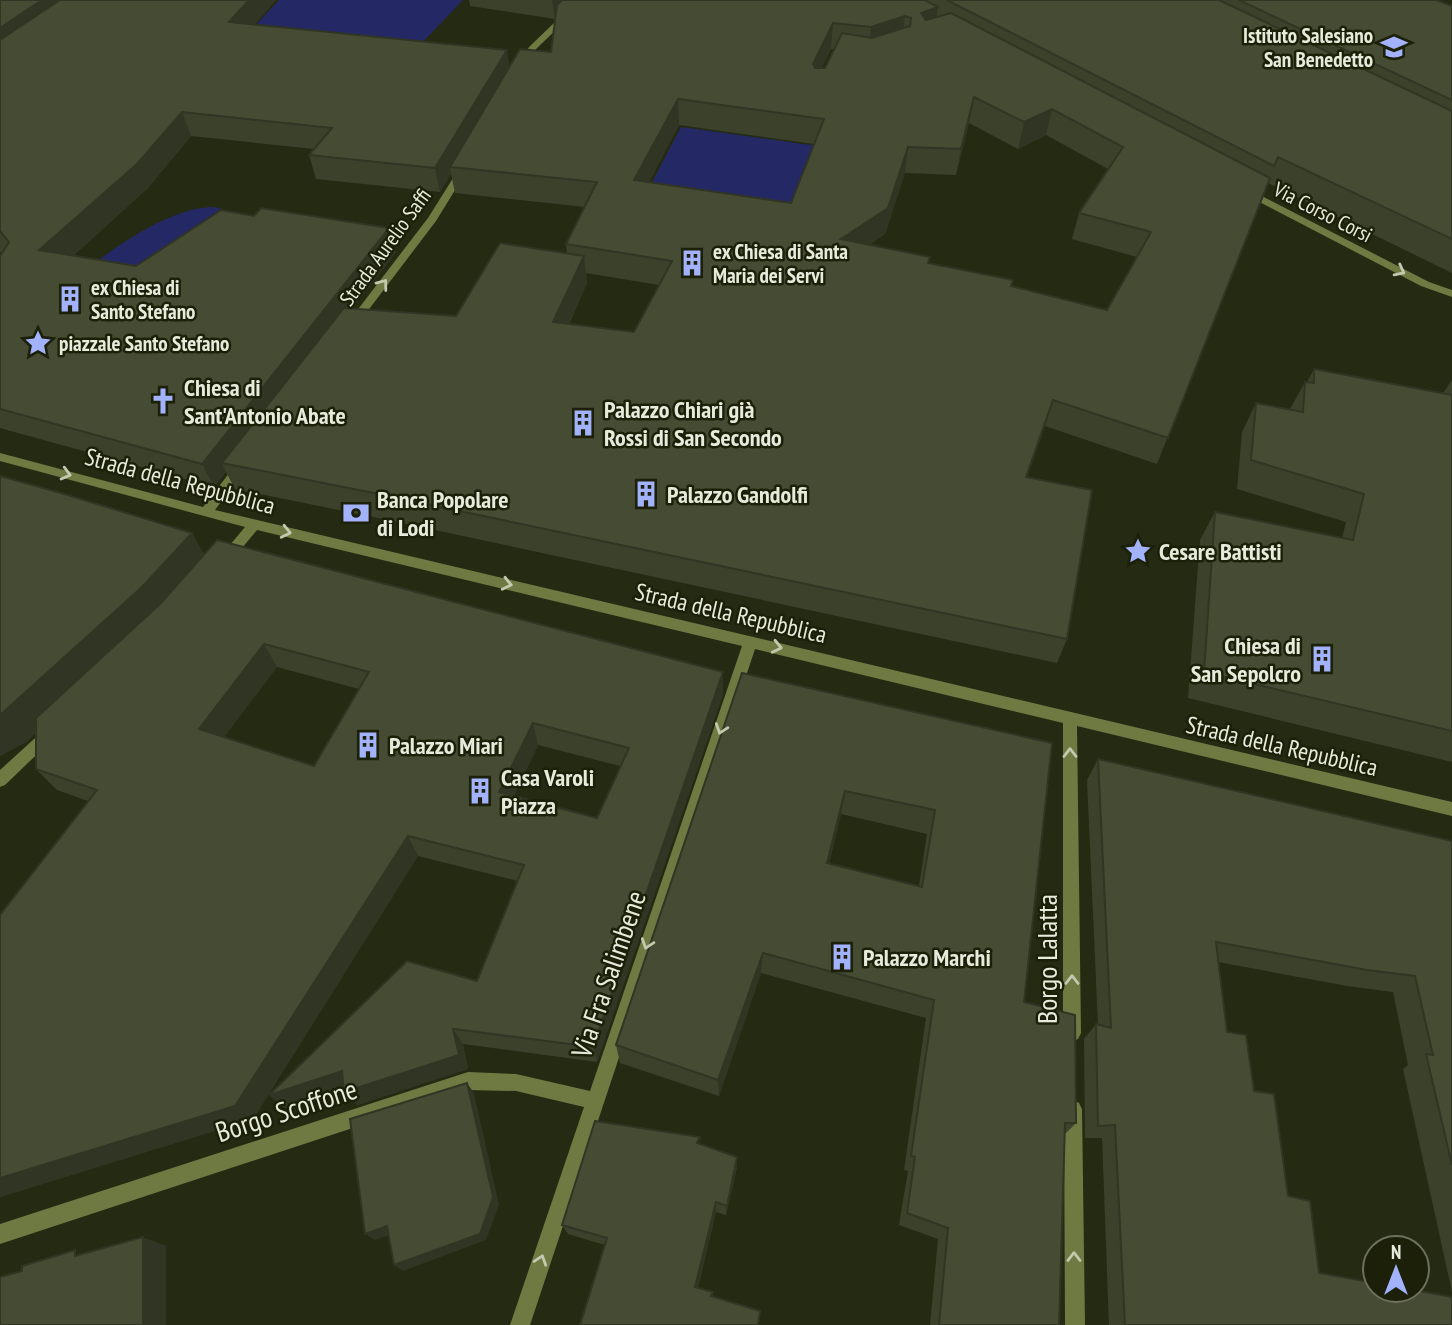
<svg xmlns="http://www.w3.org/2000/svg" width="1452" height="1325" viewBox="0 0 1452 1325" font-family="'PT Sans Narrow',sans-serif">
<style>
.green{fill:#242966}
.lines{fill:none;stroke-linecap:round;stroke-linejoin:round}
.street{fill:#6f7a43;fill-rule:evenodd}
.wall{fill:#3c412c;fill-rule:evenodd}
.shaded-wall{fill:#313524}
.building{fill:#464c33;stroke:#313524;stroke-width:2;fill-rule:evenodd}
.oneway{stroke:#c3c9ae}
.labels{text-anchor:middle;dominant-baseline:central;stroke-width:5;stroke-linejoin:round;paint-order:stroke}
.far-poi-label{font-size:21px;font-weight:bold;fill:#e7ebdc;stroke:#1c2009;text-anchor:start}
.far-street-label{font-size:21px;fill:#e7ebdc;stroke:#1c2009}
.poi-label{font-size:24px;font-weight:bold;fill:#e7ebdc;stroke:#1c2009;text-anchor:start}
.street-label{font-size:24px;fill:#e7ebdc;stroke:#1c2009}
.near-street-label{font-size:28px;fill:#e7ebdc;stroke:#1c2009}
</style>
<rect width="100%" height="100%" fill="#252a13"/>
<path class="green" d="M 279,0 L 463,0 L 418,47 L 236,46 Z
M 681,127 L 818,146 L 787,226 L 640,205 Z
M 214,207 L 238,214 L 148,290 L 87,269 C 119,244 172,207 214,207 Z"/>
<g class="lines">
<path class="street" d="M 578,0 L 587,0 L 535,50 L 525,68 L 519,68 L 518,66 L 529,47 Z
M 460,167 L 468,169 L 436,221 L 357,325 L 349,325 L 349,321 L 428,218 Z
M 1244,190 L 1250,190 L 1429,282 L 1452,290 L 1452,297 L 1421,286 L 1244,194 Z
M 0,453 L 203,507 L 237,463 L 241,462 L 247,466 L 215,510 L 1452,802 L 1452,816 L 1077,726 L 1081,1033 L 1078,1039 L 1072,1042 L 1066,1039 L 1063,1033 L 1063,723 L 755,649 L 530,1325 L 510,1325 L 584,1107 L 516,1091 L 468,1090 L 0,1244 L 0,1224 L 468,1072 L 516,1074 L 590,1091 L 742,646 L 257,530 L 231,561 L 226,563 L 219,558 L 245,527 L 0,461 Z
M 50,727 L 55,729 L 57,733 L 55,737 L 5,785 L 0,787 L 0,770 L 45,729 Z
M 1073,1100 L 1079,1103 L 1082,1109 L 1085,1325 L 1065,1325 L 1064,1109 L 1067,1103 Z"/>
</g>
<path class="wall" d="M 0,0 L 276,0 L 254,25 L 509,67 L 551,52 L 555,19 L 470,6 L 469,0 L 1436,0 L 1452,6 L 1452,273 L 1268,183 L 1157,464 L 1045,426 L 1027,477 L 1067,639 L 1057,663 L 388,520 L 235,489 L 226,472 L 214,487 L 0,428 L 0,256 L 2,253 L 0,252 ZM 831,49 L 834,49 L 825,68 L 822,68 ZM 969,123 L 1018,149 L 1046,135 L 1108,169 L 1079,213 L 1072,239 L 1137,257 L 1107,310 L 1012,286 L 929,263 L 930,257 L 869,245 L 885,234 L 905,173 L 956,175 ZM 679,125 L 814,144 L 791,203 L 649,182 ZM 191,136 L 314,149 L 309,155 L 316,179 L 440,192 L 451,174 L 455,193 L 585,207 L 566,244 L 567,254 L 456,316 L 352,308 L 396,252 L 136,266 L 73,256 L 148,188 ZM 586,273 L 659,285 L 634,332 L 569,324 L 587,283 Z
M 1314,369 L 1443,393 L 1452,380 L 1452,762 L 1188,698 L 1200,540 L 1215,512 L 1342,538 L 1346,522 L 1237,489 L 1242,432 L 1256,403 L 1290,409 L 1305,382 L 1307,382 Z
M 0,476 L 192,533 L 204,555 L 723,694 L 597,1062 L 463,1044 L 468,1069 L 357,1105 L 343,1089 L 285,1108 L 269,1095 L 477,981 L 518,881 L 418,856 L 253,1119 L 0,1197 L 0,915 L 88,801 L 57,790 L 36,769 L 36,732 L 26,742 L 0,756 ZM 277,667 L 359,689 L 314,766 L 224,737 ZM 538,745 L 620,766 L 597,818 L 514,796 Z
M 742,673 L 1052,743 L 1024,1002 L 1076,1123 L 1064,1135 L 1059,1325 L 930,1325 L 938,1239 L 899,1225 L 908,1171 L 904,1170 L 926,1018 L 761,973 L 719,1096 L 620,1063 L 616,1045 ZM 841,814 L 927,834 L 919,886 L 829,864 Z
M 1098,759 L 1452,841 L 1452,1292 L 1403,1069 L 1408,1065 L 1393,992 L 1347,986 L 1218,962 L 1227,1032 L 1254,1091 L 1288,1196 L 1319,1273 L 1452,1325 L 1109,1325 L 1102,1138 L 1085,1138 L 1084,1039 L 1096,1024 L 1098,1025 L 1087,780 Z
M 700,1144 L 737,1157 L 737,1167 L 726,1215 L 716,1212 L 698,1288 L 713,1292 L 713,1297 L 758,1325 L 605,1245 L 568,1234 L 562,1225 Z"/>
<path class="shaded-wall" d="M 42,0 L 85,0 L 0,59 L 0,28 Z
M 249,0 L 276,0 L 237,45 L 229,22 Z
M 552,0 L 574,0 L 555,19 Z
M 938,7 L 935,32 L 921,13 Z
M 905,16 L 902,42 L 869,52 L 871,27 Z
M 833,23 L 831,49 L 812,90 L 813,64 Z
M 507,50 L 510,73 L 450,167 L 451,174 L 440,192 L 435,168 Z
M 974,97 L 969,123 L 956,175 L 961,149 Z
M 678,99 L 679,125 L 636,206 L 634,180 Z
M 1052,109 L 1046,135 L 1018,149 L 1024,122 Z
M 182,112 L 191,136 L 148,188 L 53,274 L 39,250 Z
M 908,147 L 905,173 L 885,234 L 839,266 L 841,239 Z
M 389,228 L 396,252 L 232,465 L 222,463 L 226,472 L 214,487 L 202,464 Z
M 584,256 L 587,283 L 557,348 L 553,322 Z
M 1053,400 L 1045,426 L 1018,503 L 1026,477 Z
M 192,533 L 209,563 L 161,616 L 26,742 L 0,756 L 0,715 Z
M 264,644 L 277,667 L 214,750 L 199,729 Z
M 723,672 L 723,694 L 597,1062 L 593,1047 Z
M 533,723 L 538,745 L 506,813 L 499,792 Z
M 845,791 L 841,814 L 824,885 L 827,863 Z
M 408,836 L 418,856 L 253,1119 L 0,1197 L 0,1178 Z
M 763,953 L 761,973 L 719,1096 L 718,1080 Z
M 453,1029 L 463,1044 L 468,1069 L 357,1105 L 344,1092 Z
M 342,1071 L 355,1085 L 285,1108 L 269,1095 Z
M 467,1083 L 474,1093 L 499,1205 L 486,1240 L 403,1271 L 394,1265 Z
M 737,1157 L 737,1167 L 726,1215 L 727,1206 Z
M 716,1202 L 716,1212 L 696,1294 L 695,1287 Z
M 387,1226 L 396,1233 L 375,1240 L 365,1234 Z
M 143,1237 L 166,1246 L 166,1325 L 143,1325 Z"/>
<path class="building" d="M 0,0 L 42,0 L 0,28 Z
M 60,0 L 249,0 L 229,22 L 507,50 L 435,168 L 309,155 L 332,128 L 182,112 L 137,164 L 39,250 L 136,266 L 221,210 L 254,216 L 261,208 L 389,228 L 202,464 L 0,409 L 0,256 L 9,242 L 0,231 L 0,40 Z
M 562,0 L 925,0 L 938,7 L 921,13 L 926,20 L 951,13 L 1270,178 L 1168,438 L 1053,400 L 1026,477 L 1092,490 L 1067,639 L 379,494 L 222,463 L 344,308 L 456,316 L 500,243 L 584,256 L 553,322 L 634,332 L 672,261 L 566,244 L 597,182 L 450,167 L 520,49 L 551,52 L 557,5 ZM 905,16 L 911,18 L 910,26 L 872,38 L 842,33 L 825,68 L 815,68 L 813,64 L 833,23 L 871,27 ZM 974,97 L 1024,122 L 1052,109 L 1123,147 L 1079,213 L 1151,232 L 1107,310 L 1011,286 L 1013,280 L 928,263 L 930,257 L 841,239 L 888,208 L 908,147 L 961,149 ZM 678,99 L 824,119 L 791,203 L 634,180 Z
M 947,0 L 1219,0 L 1452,111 L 1452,239 L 1278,157 L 1274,166 Z
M 1239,0 L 1436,0 L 1452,6 L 1452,100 Z
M 1314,369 L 1452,395 L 1452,731 L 1204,672 L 1215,512 L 1353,540 L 1364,494 L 1251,460 L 1256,403 L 1303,412 L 1305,382 L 1314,383 Z
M 0,476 L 61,493 L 192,533 L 142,587 L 0,715 Z
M 217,540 L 723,672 L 593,1047 L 453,1029 L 459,1055 L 344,1092 L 342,1071 L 269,1095 L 407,961 L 477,981 L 524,865 L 408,836 L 235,1106 L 0,1178 L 0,915 L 97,790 L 36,769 L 36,718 L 160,604 ZM 264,644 L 369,672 L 314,766 L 199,729 ZM 533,723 L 629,748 L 597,818 L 499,792 Z
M 742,673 L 1052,743 L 1024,1002 L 1075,1015 L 1076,1123 L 1065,1123 L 1059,1325 L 939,1325 L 948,1228 L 907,1213 L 915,1157 L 911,1156 L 934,1000 L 763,953 L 718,1080 L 616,1045 ZM 845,791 L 935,810 L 922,887 L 827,863 Z
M 1098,759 L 1452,841 L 1452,1165 L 1426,1054 L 1433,1055 L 1415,976 L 1367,970 L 1216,942 L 1227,1032 L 1246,1035 L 1254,1091 L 1274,1094 L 1288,1196 L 1310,1201 L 1319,1273 L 1375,1283 L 1375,1290 L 1414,1290 L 1452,1297 L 1452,1325 L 1125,1325 L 1115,1125 L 1098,1126 L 1096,1024 L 1111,1028 Z
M 467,1083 L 493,1197 L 480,1234 L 394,1265 L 387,1226 L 365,1234 L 350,1119 Z
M 595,1121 L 700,1137 L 697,1143 L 737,1157 L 727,1206 L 716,1202 L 695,1287 L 713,1292 L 711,1296 L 760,1311 L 758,1325 L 580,1325 L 607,1238 L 562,1225 Z
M 143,1237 L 143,1325 L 0,1325 L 0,1277 L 22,1271 L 22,1266 L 75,1250 L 75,1256 Z"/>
<defs><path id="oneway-chevron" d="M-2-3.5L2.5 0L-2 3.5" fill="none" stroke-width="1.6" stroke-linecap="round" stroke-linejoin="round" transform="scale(1.75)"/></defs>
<g class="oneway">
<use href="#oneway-chevron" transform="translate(1400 271) rotate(27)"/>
<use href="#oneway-chevron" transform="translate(383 284) rotate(-53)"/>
<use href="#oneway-chevron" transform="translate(66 474) rotate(15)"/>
<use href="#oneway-chevron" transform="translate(286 532) rotate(13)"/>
<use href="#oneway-chevron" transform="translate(507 584) rotate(13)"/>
<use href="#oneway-chevron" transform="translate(777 647) rotate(13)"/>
<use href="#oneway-chevron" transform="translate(721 729) rotate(109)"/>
<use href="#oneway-chevron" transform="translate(1070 753) rotate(-90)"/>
<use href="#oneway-chevron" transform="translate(647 944) rotate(109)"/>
<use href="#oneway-chevron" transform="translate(1072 980) rotate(-90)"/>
<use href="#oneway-chevron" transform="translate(1074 1257) rotate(-90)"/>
<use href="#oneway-chevron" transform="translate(541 1260) rotate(-72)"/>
</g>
<defs>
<g id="school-bare" transform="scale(2.1)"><path d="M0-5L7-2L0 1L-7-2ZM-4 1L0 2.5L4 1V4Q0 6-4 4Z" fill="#a3b2fd" stroke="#1c2009" stroke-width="2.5" paint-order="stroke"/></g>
<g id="building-bare" transform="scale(2.1)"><path d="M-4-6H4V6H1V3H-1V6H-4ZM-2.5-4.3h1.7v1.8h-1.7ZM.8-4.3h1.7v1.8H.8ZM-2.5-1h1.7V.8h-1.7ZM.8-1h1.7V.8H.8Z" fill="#a3b2fd" stroke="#1c2009" stroke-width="2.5" paint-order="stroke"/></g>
<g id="sight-bare" transform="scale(2.1)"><path d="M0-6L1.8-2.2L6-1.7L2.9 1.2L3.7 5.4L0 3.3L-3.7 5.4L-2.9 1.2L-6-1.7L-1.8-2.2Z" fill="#a3b2fd" stroke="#1c2009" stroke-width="2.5" paint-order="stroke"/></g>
<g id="church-bare" transform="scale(2.1)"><path d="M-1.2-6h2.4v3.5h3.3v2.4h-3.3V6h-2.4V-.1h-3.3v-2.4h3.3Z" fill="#a3b2fd" stroke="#1c2009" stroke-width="2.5" paint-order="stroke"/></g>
<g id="bank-bare" transform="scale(2.1)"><path d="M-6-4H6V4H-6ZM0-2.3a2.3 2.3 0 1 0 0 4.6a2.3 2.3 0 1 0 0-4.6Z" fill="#a3b2fd" stroke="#1c2009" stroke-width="2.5" paint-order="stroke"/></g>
</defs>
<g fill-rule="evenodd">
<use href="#school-bare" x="1394" y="47"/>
<use href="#building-bare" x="692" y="263"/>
<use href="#building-bare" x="70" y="299"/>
<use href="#sight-bare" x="38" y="343"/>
<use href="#church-bare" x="163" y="401"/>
<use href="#building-bare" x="583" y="423"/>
<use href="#building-bare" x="646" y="494"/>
<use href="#bank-bare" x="356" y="513"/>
<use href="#sight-bare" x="1138" y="551"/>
<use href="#building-bare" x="1322" y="659"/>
<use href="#building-bare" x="368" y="745"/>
<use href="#building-bare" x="480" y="791"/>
<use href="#building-bare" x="842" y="957"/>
</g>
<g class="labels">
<g class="far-poi-label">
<text x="1373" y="35" text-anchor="end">Istituto Salesiano<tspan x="1373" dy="24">San Benedetto</tspan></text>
<text x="713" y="251">ex Chiesa di Santa<tspan x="713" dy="24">Maria dei Servi</tspan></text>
<text x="91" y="287">ex Chiesa di<tspan x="91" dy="24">Santo Stefano</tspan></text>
<text x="59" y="343">piazzale Santo Stefano</text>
</g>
<g class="far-street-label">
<text transform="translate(1323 212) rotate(27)">Via Corso Corsi</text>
<text transform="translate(385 247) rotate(-54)">Strada Aurelio Saffi</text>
</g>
<g class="poi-label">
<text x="184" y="387">Chiesa di<tspan x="184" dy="28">Sant'Antonio Abate</tspan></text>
<text x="604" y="409">Palazzo Chiari già<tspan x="604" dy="28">Rossi di San Secondo</tspan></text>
<text x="667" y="494">Palazzo Gandolfi</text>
<text x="377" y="499">Banca Popolare<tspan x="377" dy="28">di Lodi</tspan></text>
<text x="1159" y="551">Cesare Battisti</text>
<text x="1301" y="645" text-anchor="end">Chiesa di<tspan x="1301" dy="28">San Sepolcro</tspan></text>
<text x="389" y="745">Palazzo Miari</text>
<text x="501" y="777">Casa Varoli<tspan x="501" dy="28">Piazza</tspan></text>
<text x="863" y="957">Palazzo Marchi</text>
</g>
<g class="street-label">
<text transform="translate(180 481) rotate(15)">Strada della Repubblica</text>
<text transform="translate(731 613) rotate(13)">Strada della Repubblica</text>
<text transform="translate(1282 746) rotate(13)">Strada della Repubblica</text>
</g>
<g class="near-street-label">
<text transform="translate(1046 959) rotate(-90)">Borgo Lalatta</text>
<text transform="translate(608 974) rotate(-71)">Via Fra Salimbene</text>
<text transform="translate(286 1110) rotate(-18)">Borgo Scoffone</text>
</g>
</g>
<g transform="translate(1396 1269)"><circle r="33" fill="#1c2009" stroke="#6d715d" stroke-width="2"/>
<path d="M0-5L12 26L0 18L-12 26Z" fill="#a3b2fd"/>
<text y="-10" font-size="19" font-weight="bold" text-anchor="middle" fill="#e7ebdc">N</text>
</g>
</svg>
